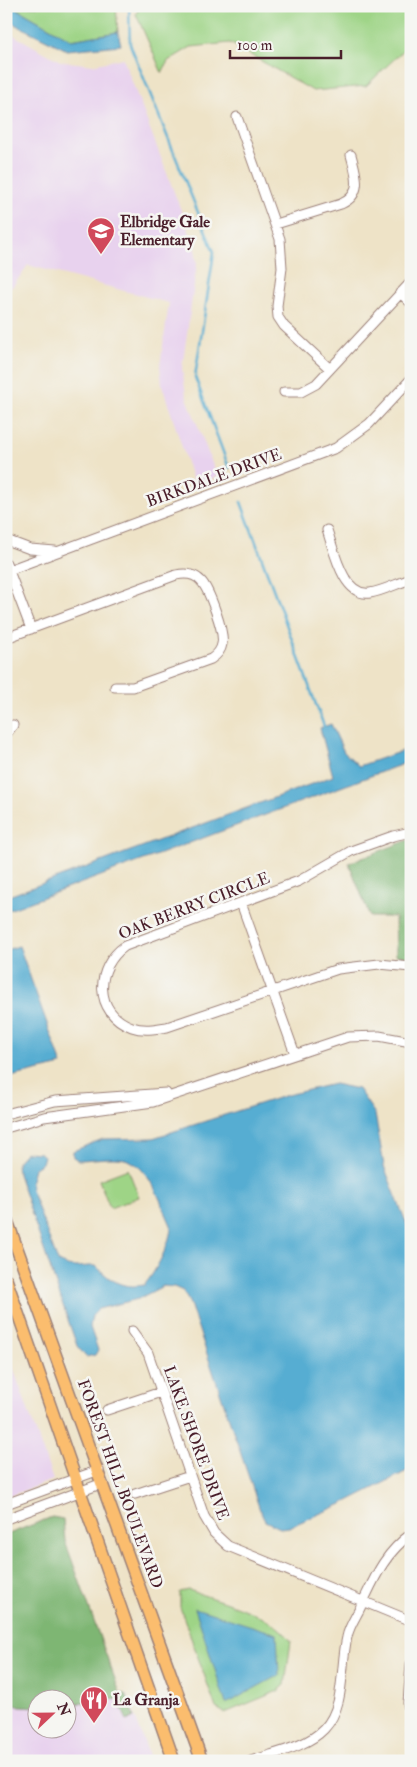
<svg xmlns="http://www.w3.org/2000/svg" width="417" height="1767" viewBox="0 0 417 1767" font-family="'IM FELL Double Pica',serif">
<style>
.built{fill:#e8d2ee}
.green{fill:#9ed486;stroke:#747a58}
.forest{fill:#7eb673;stroke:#646a4f}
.water{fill:#56add2;stroke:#50667e}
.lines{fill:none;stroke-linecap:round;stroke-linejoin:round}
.stream{stroke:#56add2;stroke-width:2.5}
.minor-casing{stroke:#9c8179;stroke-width:11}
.major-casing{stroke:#9c8179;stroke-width:14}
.minor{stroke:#fff;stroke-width:9}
.major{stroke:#fbbd6e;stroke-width:11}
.labels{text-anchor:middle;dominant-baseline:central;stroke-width:5;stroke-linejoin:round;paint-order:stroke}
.poi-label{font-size:16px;font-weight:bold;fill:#4a1f2b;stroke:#f6f6f2;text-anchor:start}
.street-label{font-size:16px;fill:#4a1f2b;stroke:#f6f6f2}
</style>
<rect width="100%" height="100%" fill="#f6f6f2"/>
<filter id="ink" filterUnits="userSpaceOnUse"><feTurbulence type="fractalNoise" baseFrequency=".02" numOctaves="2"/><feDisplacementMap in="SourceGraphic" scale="10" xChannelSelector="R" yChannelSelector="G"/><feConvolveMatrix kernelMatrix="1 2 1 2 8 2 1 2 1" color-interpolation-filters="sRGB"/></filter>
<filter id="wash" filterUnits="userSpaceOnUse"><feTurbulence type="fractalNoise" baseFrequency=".0096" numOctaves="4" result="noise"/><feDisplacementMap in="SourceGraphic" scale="20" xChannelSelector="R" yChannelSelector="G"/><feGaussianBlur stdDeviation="1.12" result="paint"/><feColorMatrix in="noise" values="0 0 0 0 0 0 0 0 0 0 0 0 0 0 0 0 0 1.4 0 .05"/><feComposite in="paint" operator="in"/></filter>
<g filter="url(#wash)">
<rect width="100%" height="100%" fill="#eee3c7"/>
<path class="built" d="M 6,31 L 60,61 L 93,65 L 123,58 L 195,247 L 197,264 L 182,368 L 186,395 L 217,476 L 195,487 L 162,385 L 160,366 L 169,303 L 28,265 L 13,286 L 6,290 Z
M 6,1348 L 53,1480 L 6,1497 Z
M 127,1694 L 151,1761 L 6,1761 L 6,1702 L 37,1705 L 38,1730 L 68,1730 L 68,1702 Z"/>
<path class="green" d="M 12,6 L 116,6 L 118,32 L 71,40 Z
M 140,6 L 411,6 L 411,43 L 366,86 L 313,91 L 230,43 L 191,47 L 168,61 L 162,73 L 136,14 Z
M 128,1169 L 139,1197 L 110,1208 L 99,1180 Z
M 189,1590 C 220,1602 272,1613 291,1641 L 285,1685 L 278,1691 L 225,1713 L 216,1708 L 180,1607 L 180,1592 Z"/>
<path class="forest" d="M 411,839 L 411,958 L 396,955 L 395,917 L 370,917 L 349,863 Z
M 52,1517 L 63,1519 L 65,1541 L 120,1693 L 126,1694 L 134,1717 L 127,1721 L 118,1699 L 68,1705 L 68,1700 L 38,1700 L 37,1707 L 6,1705 L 6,1535 Z"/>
<path class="water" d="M 6,6 L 12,6 L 71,40 L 118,32 L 121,45 L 67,50 L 6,20 Z
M 331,724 L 344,752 L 359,766 L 411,748 L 411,761 L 6,911 L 6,897 L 333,776 L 320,728 Z
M 19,946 L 62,1065 L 6,1078 L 6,950 Z
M 334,1084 L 358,1089 L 375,1114 L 384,1166 L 411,1235 L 411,1469 L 342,1504 L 289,1527 L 280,1528 L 265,1521 L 261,1513 L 190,1304 L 183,1291 L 174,1287 L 163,1286 L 138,1299 L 98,1309 L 92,1316 L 90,1327 L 98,1350 L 95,1355 L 86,1357 L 77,1346 L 18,1174 L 17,1162 L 26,1152 L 40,1153 L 44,1156 L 42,1163 L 34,1168 L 31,1180 L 31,1189 L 58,1262 C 75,1271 80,1265 96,1266 C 111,1281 122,1289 144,1285 C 155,1274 172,1240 171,1225 C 161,1204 150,1166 125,1159 C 111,1156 92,1160 78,1160 L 73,1157 L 73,1151 L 103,1139 L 153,1138 L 287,1095 Z
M 195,1608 L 277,1634 L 279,1675 L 226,1704 Z"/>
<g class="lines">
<path class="stream" d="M 129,6 L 130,44 L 214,252 L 195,377 L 229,468
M 241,502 L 325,729"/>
</g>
</g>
<g filter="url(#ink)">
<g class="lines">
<g class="minor-casing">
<path id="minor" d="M 237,117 L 280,239 L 282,268 L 277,306 L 278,317 L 284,326 L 330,369
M 276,224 L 341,204 C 364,194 356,174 351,155
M 400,293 L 411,303
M 284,392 L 301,392 L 316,384 L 411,282
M 327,530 C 334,550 343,597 370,593 C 383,591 398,583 411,579
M 6,540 L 30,549 L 55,551
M 6,563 L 31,629
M 6,571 L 336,448 L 369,424 L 411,379
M 6,638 L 176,575 C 185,573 195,574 201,581 C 209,589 225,633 222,644 C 221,651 217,655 211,659 L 133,687 L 115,687
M 6,734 L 13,725
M 411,832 L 393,836 L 351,851 L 299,881 L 125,946 C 95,967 93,1013 132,1027 C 143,1031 155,1029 167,1027 L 338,969 L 379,964 L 411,967
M 241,903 L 295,1054
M 6,1114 L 55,1101 L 166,1093
M 6,1128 L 44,1117 L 153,1102 L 348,1037 L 379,1036 L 411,1042
M 132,1331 L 148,1353 L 204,1516 L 214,1533 L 228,1546 L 411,1621
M 107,1410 L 161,1392
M 135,1494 L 190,1476
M 6,1504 L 99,1470
M 6,1519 L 103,1483
M 411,1664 L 408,1703 L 411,1725
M 251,1761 C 274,1753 307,1747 324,1729 C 346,1706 340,1666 347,1637 C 349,1626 357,1615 361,1606 C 375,1577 384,1554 411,1534"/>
</g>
<g class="major-casing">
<path id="major" d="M 6,1218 L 202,1761
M 6,1279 L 174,1761"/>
</g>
<use href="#minor" class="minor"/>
<use href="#major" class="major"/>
</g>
</g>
<defs>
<g id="school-pin" transform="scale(1.4375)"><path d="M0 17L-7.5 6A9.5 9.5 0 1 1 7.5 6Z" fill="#d1495b" stroke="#f6f6f2"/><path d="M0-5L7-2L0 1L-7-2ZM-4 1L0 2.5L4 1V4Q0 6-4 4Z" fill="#fff"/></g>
<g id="restaurant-pin" transform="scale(1.4375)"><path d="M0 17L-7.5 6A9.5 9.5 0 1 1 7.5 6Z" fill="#d1495b" stroke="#f6f6f2"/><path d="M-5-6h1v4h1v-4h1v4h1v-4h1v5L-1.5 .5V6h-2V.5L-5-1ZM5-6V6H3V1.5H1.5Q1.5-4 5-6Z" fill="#fff"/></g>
</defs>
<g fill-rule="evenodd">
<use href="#school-pin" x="101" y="231"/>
<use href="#restaurant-pin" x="94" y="1700"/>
</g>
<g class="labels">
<g class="poi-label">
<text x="120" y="222">Elbridge Gale<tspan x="120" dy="18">Elementary</tspan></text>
<text x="113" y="1700">La Granja</text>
</g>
<g class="street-label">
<text transform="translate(214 478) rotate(-20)">BIRKDALE DRIVE</text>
<text transform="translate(194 906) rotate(-21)">OAK BERRY CIRCLE</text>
<text transform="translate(196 1443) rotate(70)">LAKE SHORE DRIVE</text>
<text transform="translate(120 1484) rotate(70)">FOREST HILL BOULEVARD</text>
</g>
</g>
<rect width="417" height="1767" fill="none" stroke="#f6f6f2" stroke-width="25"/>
<g transform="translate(52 1714) rotate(68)"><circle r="24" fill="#f6f6f2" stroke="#b1a0a2"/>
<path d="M0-4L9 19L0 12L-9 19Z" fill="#d1495b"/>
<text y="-8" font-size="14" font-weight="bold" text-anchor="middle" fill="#4a1f2b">N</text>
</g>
<path d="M230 50v8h111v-8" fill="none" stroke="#4a1f2b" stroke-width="2.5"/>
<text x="237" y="50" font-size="15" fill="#4a1f2b" stroke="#f6f6f2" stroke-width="4" paint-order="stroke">100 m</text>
</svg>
